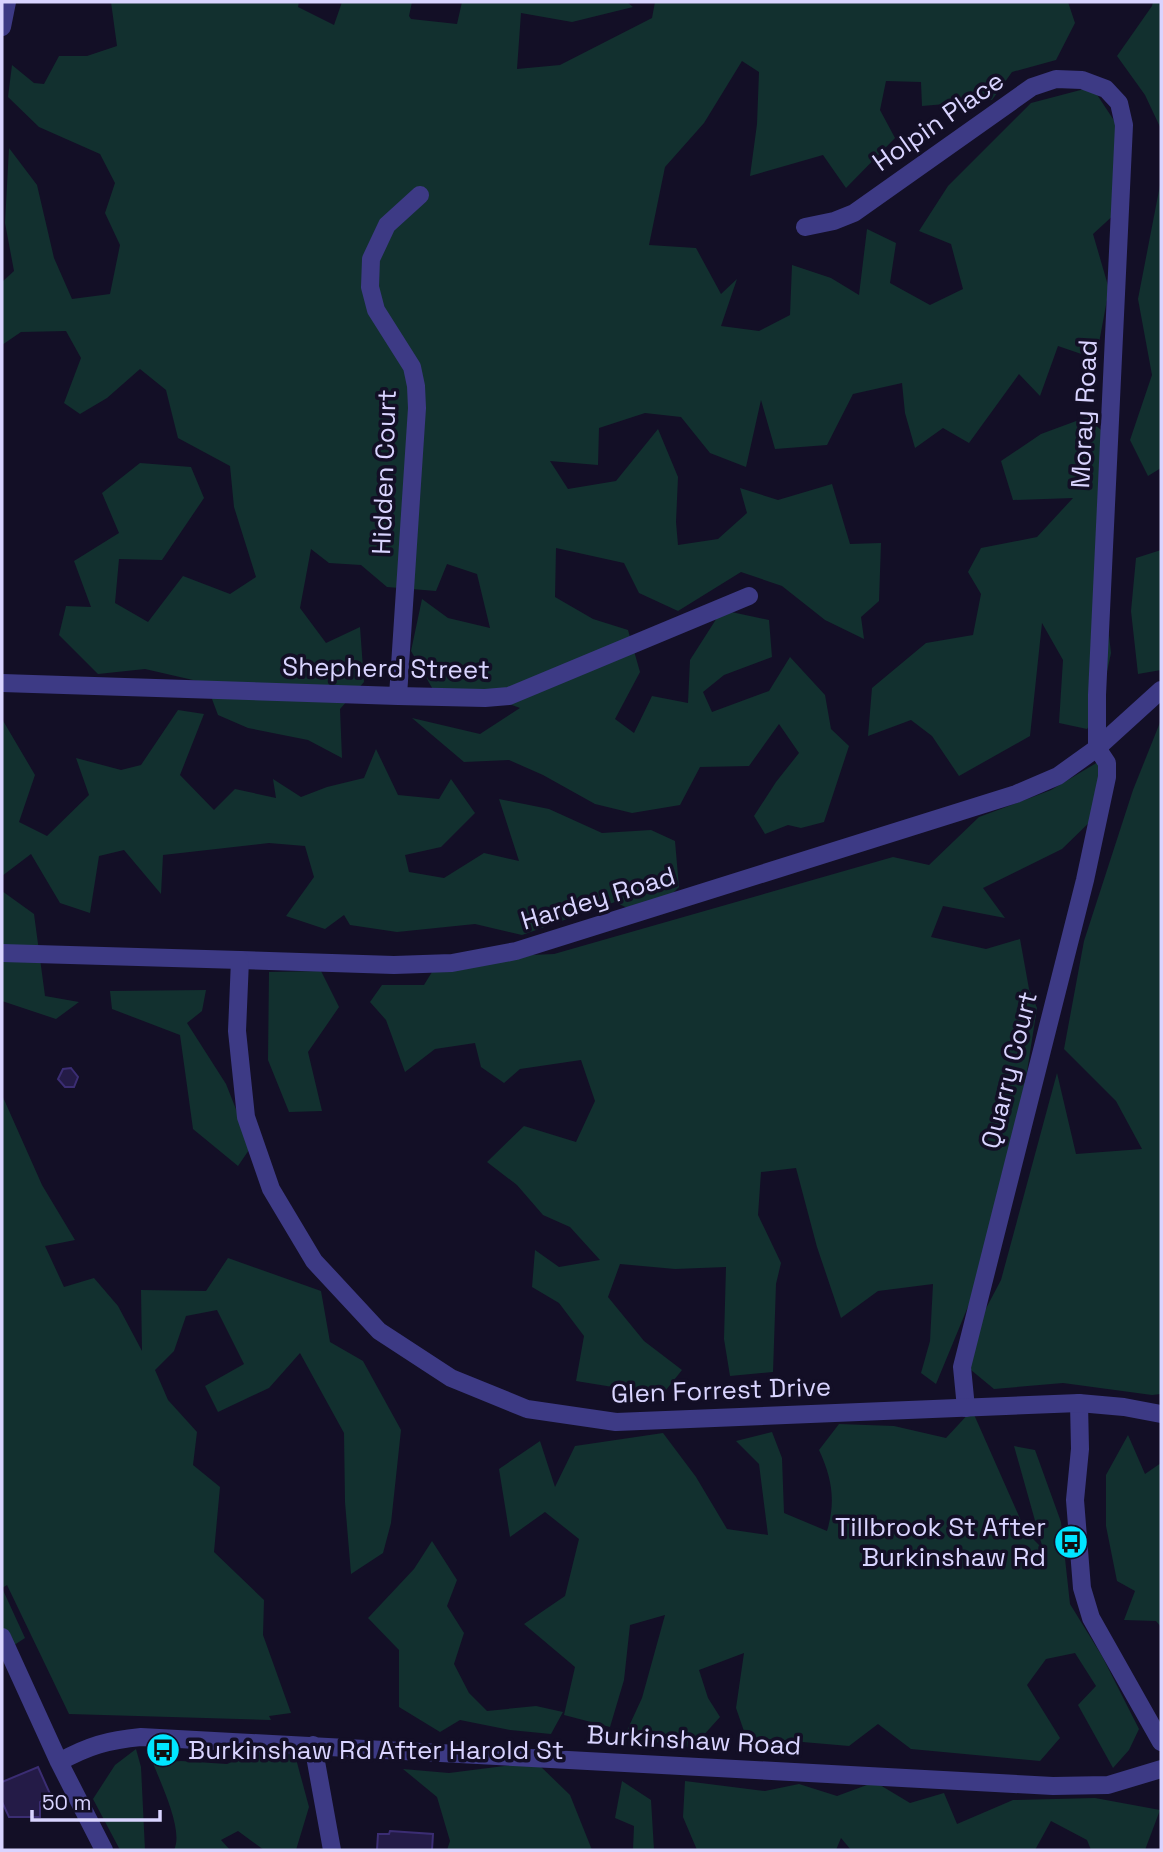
<svg xmlns="http://www.w3.org/2000/svg" width="1163" height="1852" viewBox="0 0 1163 1852" font-family="'Space Grotesk',sans-serif">
<style>
.green{fill:#12302f}
.building{fill:#241b47;stroke:#3b2d73;stroke-width:2}
.lines{fill:none;stroke-linecap:round;stroke-linejoin:round}
.minor{stroke:#3d3a85;stroke-width:18}
.tertiary{stroke:#3d3a85;stroke-width:18}
.labels{text-anchor:middle;dominant-baseline:central;stroke-width:7;stroke-linejoin:round;paint-order:stroke}
.street-label{font-size:26px;fill:#d9d4ff;stroke:#130f26}
.poi-label{font-size:26px;fill:#d9d4ff;stroke:#130f26;text-anchor:end}
</style>
<rect width="100%" height="100%" fill="#130f26"/>
<path class="green" d="M 111,2 L 299,2 L 298,7 L 334,25 L 342,2 L 412,2 L 409,16 L 411,19 L 457,24 L 462,2 L 627,2 L 633,7 L 572,22 L 521,13 L 517,69 L 560,65 L 652,18 L 655,2 L 1068,2 L 1075,23 L 1056,60 L 1012,72 L 992,100 L 922,106 L 921,82 L 886,81 L 880,110 L 895,138 L 846,188 L 823,155 L 750,176 L 757,124 L 759,72 L 742,61 L 704,123 L 665,167 L 649,245 L 696,248 L 721,294 L 737,279 L 721,326 L 759,331 L 790,315 L 792,265 L 831,278 L 859,295 L 867,229 L 896,243 L 890,283 L 930,305 L 963,289 L 951,244 L 919,231 L 948,186 L 1031,103 L 1092,87 L 1117,125 L 1117,212 L 1093,234 L 1109,289 L 1096,359 L 1058,346 L 1040,396 L 1019,374 L 969,443 L 943,428 L 915,448 L 905,413 L 902,383 L 853,394 L 827,445 L 775,449 L 761,400 L 746,467 L 710,453 L 681,417 L 645,413 L 599,428 L 598,465 L 550,461 L 568,489 L 616,481 L 658,429 L 678,477 L 676,522 L 678,545 L 718,539 L 747,513 L 740,488 L 778,500 L 832,484 L 850,544 L 881,543 L 879,601 L 861,617 L 864,639 L 825,620 L 782,586 L 741,572 L 678,611 L 639,593 L 624,563 L 556,548 L 555,597 L 593,619 L 628,630 L 640,672 L 615,719 L 634,733 L 652,696 L 688,703 L 690,660 L 722,610 L 769,620 L 772,657 L 724,675 L 703,692 L 712,712 L 769,691 L 790,657 L 825,695 L 831,729 L 849,746 L 824,822 L 801,828 L 788,825 L 765,834 L 754,816 L 776,782 L 799,753 L 779,724 L 749,766 L 700,767 L 680,805 L 632,813 L 595,804 L 543,775 L 509,760 L 464,762 L 412,718 L 480,734 L 520,708 L 486,695 L 439,700 L 411,651 L 422,599 L 448,618 L 490,628 L 477,574 L 447,564 L 436,591 L 387,587 L 361,565 L 329,563 L 311,549 L 300,608 L 326,643 L 360,627 L 364,682 L 340,709 L 342,758 L 308,740 L 248,728 L 218,715 L 206,683 L 145,669 L 98,674 L 59,635 L 66,606 L 91,607 L 74,561 L 119,533 L 102,493 L 140,463 L 191,467 L 204,498 L 162,560 L 119,559 L 115,603 L 148,622 L 183,576 L 230,594 L 256,577 L 234,507 L 230,466 L 178,438 L 166,390 L 140,369 L 107,398 L 80,414 L 64,403 L 81,358 L 66,331 L 21,332 L 2,345 L 2,282 L 14,271 L 5,223 L 9,148 L 37,185 L 54,258 L 72,299 L 110,294 L 120,245 L 105,213 L 115,183 L 100,154 L 39,127 L 8,97 L 12,65 L 34,83 L 44,84 L 59,56 L 87,56 L 117,46 Z
M 1153,2 L 1161,2 L 1161,129 L 1145,95 L 1117,56 L 1152,6 Z
M 1161,180 L 1161,468 L 1148,476 L 1130,440 L 1152,375 L 1138,299 Z
M 1087,417 L 1114,442 L 1106,609 L 1111,653 L 1098,714 L 1087,729 L 1059,723 L 1063,660 L 1042,623 L 1030,736 L 959,776 L 932,736 L 911,720 L 868,736 L 872,688 L 926,643 L 973,635 L 981,594 L 968,572 L 981,548 L 1037,537 L 1073,498 L 1013,500 L 1001,461 L 1041,434 Z
M 1161,550 L 1161,670 L 1138,674 L 1131,611 L 1136,558 Z
M 178,710 L 204,714 L 180,775 L 214,810 L 235,789 L 276,798 L 273,779 L 301,797 L 327,787 L 364,778 L 376,749 L 398,795 L 439,799 L 451,779 L 475,813 L 441,847 L 405,855 L 409,872 L 444,878 L 484,853 L 519,861 L 499,799 L 549,809 L 602,833 L 651,830 L 675,841 L 679,887 L 648,918 L 615,902 L 522,935 L 475,924 L 397,932 L 350,925 L 344,915 L 325,929 L 286,916 L 314,877 L 305,846 L 269,843 L 163,855 L 161,894 L 124,850 L 99,856 L 90,913 L 60,903 L 31,854 L 2,876 L 2,719 L 35,775 L 19,822 L 47,836 L 89,795 L 76,758 L 121,770 L 141,765 Z
M 1161,720 L 1161,1394 L 1152,1395 L 1063,1383 L 994,1389 L 965,1365 L 964,1350 L 1001,1280 L 1057,1073 L 1076,1154 L 1142,1149 L 1116,1101 L 1064,1049 L 1084,941 L 1133,790 Z
M 1098,762 L 1099,813 L 1062,849 L 983,888 L 1005,918 L 943,906 L 931,937 L 986,949 L 1020,939 L 1029,989 L 1037,1008 L 1017,1135 L 974,1292 L 936,1384 L 921,1373 L 930,1341 L 933,1284 L 878,1291 L 841,1318 L 817,1247 L 796,1168 L 761,1172 L 758,1215 L 781,1263 L 776,1284 L 773,1372 L 730,1376 L 724,1339 L 726,1267 L 675,1269 L 620,1264 L 608,1297 L 644,1341 L 682,1370 L 662,1395 L 576,1381 L 584,1336 L 559,1303 L 532,1287 L 535,1250 L 559,1267 L 600,1260 L 570,1227 L 543,1215 L 517,1185 L 487,1162 L 524,1126 L 576,1142 L 595,1101 L 581,1060 L 520,1069 L 504,1083 L 481,1067 L 475,1043 L 435,1049 L 405,1072 L 386,1020 L 370,1002 L 382,985 L 424,985 L 440,959 L 554,954 L 893,857 L 929,865 L 979,817 L 1051,790 Z
M 2,891 L 34,914 L 45,996 L 79,1002 L 56,1019 L 2,1001 Z
M 321,971 L 339,1007 L 308,1052 L 322,1111 L 289,1112 L 268,1060 L 269,972 Z
M 206,990 L 202,1011 L 187,1023 L 226,1084 L 251,1147 L 238,1166 L 193,1129 L 180,1035 L 112,1009 L 110,991 Z
M 2,1095 L 42,1185 L 75,1240 L 45,1246 L 64,1287 L 94,1278 L 118,1306 L 142,1351 L 141,1290 L 206,1291 L 228,1258 L 321,1291 L 330,1342 L 363,1361 L 401,1430 L 391,1523 L 383,1553 L 351,1574 L 345,1502 L 344,1433 L 300,1353 L 269,1388 L 218,1412 L 205,1386 L 244,1364 L 217,1310 L 186,1316 L 174,1351 L 155,1370 L 168,1400 L 197,1432 L 193,1465 L 220,1487 L 214,1552 L 264,1600 L 263,1635 L 291,1713 L 269,1716 L 271,1720 L 69,1714 L 7,1585 L 2,1588 L 25,1638 L 2,1653 Z
M 972,1410 L 1026,1532 L 1043,1549 L 1014,1446 L 1035,1450 L 1061,1522 L 1070,1604 L 1102,1656 L 1139,1729 L 1129,1750 L 1113,1768 L 1078,1705 L 1096,1686 L 1075,1653 L 1046,1659 L 1027,1685 L 1060,1738 L 1040,1761 L 911,1749 L 878,1724 L 849,1746 L 746,1737 L 736,1708 L 744,1653 L 699,1670 L 708,1698 L 720,1717 L 692,1748 L 624,1737 L 642,1698 L 665,1615 L 630,1625 L 624,1680 L 610,1727 L 564,1715 L 575,1667 L 524,1624 L 565,1596 L 579,1539 L 545,1512 L 510,1537 L 499,1469 L 540,1441 L 555,1487 L 575,1446 L 663,1433 L 696,1477 L 727,1529 L 768,1535 L 759,1464 L 736,1441 L 772,1432 L 782,1458 L 784,1513 L 827,1531 C 836,1501 832,1478 819,1450 L 839,1424 L 894,1426 L 946,1438 Z
M 1128,1435 L 1145,1474 L 1161,1463 L 1161,1627 L 1156,1621 L 1124,1620 L 1135,1591 L 1117,1581 L 1106,1526 L 1106,1475 Z
M 432,1541 L 457,1580 L 447,1606 L 464,1633 L 454,1664 L 469,1693 L 487,1711 L 536,1706 L 563,1712 L 551,1734 L 510,1730 L 460,1720 L 440,1732 L 399,1707 L 399,1650 L 368,1618 L 414,1569 Z
M 292,1744 L 309,1807 L 296,1850 L 264,1850 L 238,1831 L 221,1840 L 230,1850 L 174,1850 C 184,1831 161,1784 153,1763 L 181,1761 L 227,1764 L 267,1748 Z
M 136,1749 L 141,1767 L 145,1850 L 120,1850 L 93,1799 L 115,1765 Z
M 536,1762 L 570,1795 L 592,1850 L 447,1850 L 450,1841 L 437,1797 L 403,1769 L 449,1773 Z
M 622,1781 L 651,1800 L 654,1850 L 633,1850 L 634,1826 L 615,1818 Z
M 685,1781 L 765,1791 L 799,1784 L 837,1796 L 875,1782 L 910,1803 L 944,1793 L 957,1824 L 1013,1800 L 1095,1798 L 1160,1810 L 1145,1850 L 1091,1850 L 1087,1840 L 1051,1821 L 1035,1850 L 851,1850 L 841,1838 L 836,1850 L 697,1850 L 683,1817 Z"/>
<path class="building" d="M 71,1068 L 78,1077 L 74,1087 L 65,1087 L 58,1079 L 63,1069 Z
M 38,1767 L 51,1796 L 40,1802 L 40,1817 L 9,1817 L 2,1802 L 2,1782 Z
M 390,1831 L 433,1834 L 432,1850 L 377,1850 L 378,1834 L 389,1834 Z"/>
<g class="lines">
<path class="minor" d="M 2,27 L 7,2
M 805,227 L 834,221 L 854,213 L 1032,87 L 1056,79 L 1082,80 L 1106,89 L 1119,103 L 1124,125 L 1097,695 L 1097,748 L 1107,763 L 1107,777 L 1085,880 L 962,1367 L 966,1408
M 2,683 L 398,696 L 485,698 L 509,696 L 749,596
M 398,696 L 417,408 L 416,386 L 412,367 L 376,310 L 370,287 L 371,259 L 387,225 L 420,195
M 240,960 L 394,965 L 452,963 L 516,951 L 1016,794 L 1058,776 L 1097,748 L 1161,690
M 1079,1403 L 1080,1449 L 1075,1500 L 1082,1588 L 1091,1618 L 1161,1742
M 2,1637 L 59,1762 L 104,1850
M 313,1745 L 332,1850
M 59,1762 C 88,1746 108,1740 141,1737 L 1053,1786 L 1108,1785 L 1161,1769"/>
<path class="tertiary" d="M 2,953 L 240,960 L 237,1031 L 246,1117 L 271,1189 L 314,1261 L 379,1331 L 451,1378 L 527,1409 L 616,1422 L 1079,1403 L 1124,1407 L 1161,1414"/>
</g>
<defs>
<g id="bus-disc" transform="scale(1.75)"><circle r="9.5" fill="#00e5ff" stroke="#130f26"/><path d="M-5-6H5V4H4V6H2V4H-2V6H-4V4H-5ZM-3.5-4V0h7V-4ZM-3.5 1.2v1.5H-2V1.2ZM2 1.2v1.5H3.5V1.2Z" fill="#111"/></g>
</defs>
<g fill-rule="evenodd">
<use href="#bus-disc" x="1071" y="1542"/>
<use href="#bus-disc" x="163" y="1750"/>
</g>
<g class="labels">
<g class="street-label">
<text transform="translate(938 121) rotate(-35)">Holpin Place</text>
<text transform="translate(1084 414) rotate(-87)">Moray Road</text>
<text transform="translate(384 472) rotate(-88)">Hidden Court</text>
<text transform="translate(386 668) rotate(1)">Shepherd Street</text>
<text transform="translate(598 898) rotate(-17)">Hardey Road</text>
<text transform="translate(1009 1070) rotate(-76)">Quarry Court</text>
<text transform="translate(721 1390) rotate(-2)">Glen Forrest Drive</text>
<text transform="translate(694 1740) rotate(3)">Burkinshaw Road</text>
</g>
<g class="poi-label">
<text x="1046" y="1527">Tillbrook St After<tspan x="1046" dy="30">Burkinshaw Rd</tspan></text>
<text x="188" y="1750" text-anchor="start">Burkinshaw Rd After Harold St</text>
</g>
</g>
<rect width="1163" height="1852" fill="none" stroke="#d9d4ff" stroke-width="7"/>
<path d="M32 1810v10h128v-10" fill="none" stroke="#d9d4ff" stroke-width="3.5"/>
<text x="42" y="1810" font-size="21" fill="#d9d4ff" stroke="#130f26" stroke-width="5" paint-order="stroke">50 m</text>
</svg>
